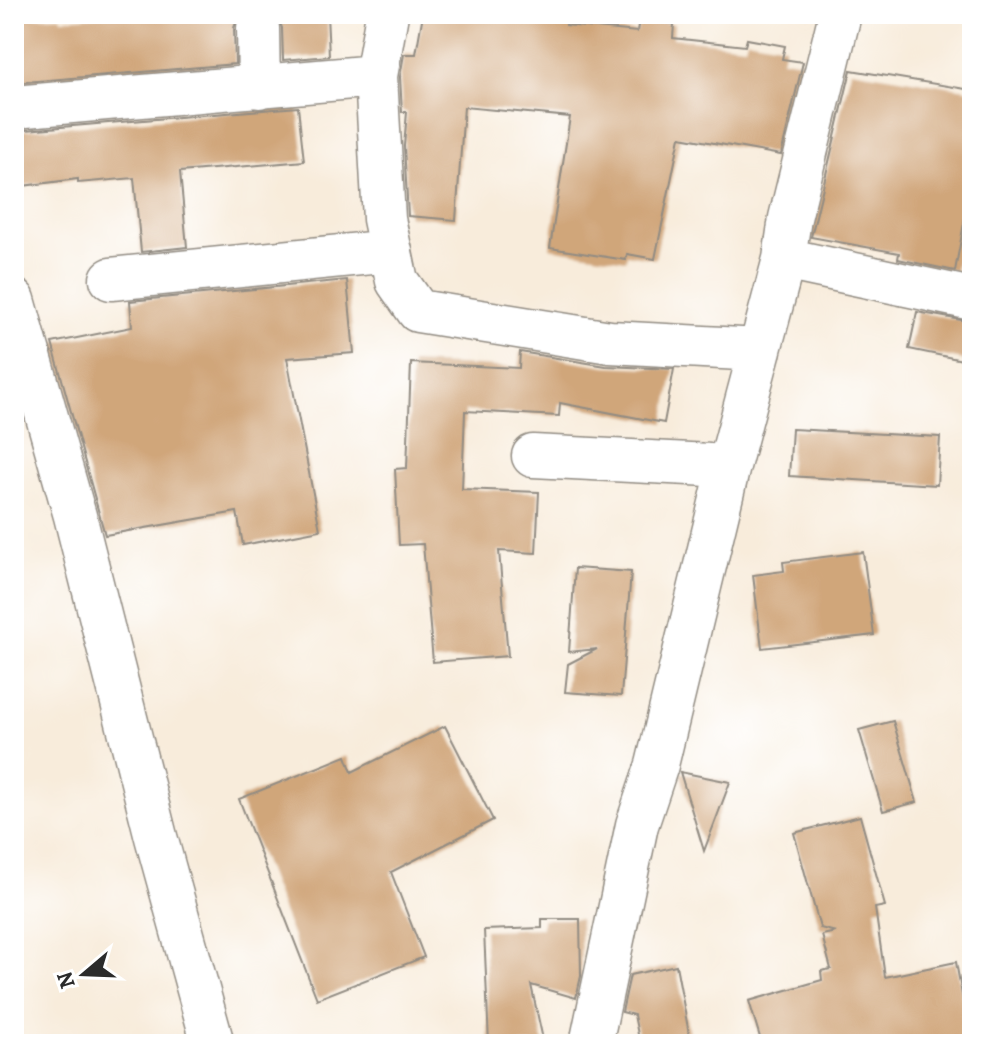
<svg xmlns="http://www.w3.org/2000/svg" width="986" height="1058" viewBox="0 0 986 1058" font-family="Alegreya,serif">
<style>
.building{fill:#d0a67a}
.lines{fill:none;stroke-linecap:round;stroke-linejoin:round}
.street-casing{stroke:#928c83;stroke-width:45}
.street{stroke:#fff;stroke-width:42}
</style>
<rect width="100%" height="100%" fill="#fff"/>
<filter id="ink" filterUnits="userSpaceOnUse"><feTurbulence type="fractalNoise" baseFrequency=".0125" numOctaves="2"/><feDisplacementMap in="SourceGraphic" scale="16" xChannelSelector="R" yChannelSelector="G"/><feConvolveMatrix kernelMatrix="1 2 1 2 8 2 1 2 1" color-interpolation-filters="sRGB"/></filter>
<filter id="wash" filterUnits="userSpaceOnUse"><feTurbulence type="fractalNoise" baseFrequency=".006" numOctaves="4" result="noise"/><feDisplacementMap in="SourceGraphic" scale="32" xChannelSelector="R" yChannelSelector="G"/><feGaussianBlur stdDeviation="1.8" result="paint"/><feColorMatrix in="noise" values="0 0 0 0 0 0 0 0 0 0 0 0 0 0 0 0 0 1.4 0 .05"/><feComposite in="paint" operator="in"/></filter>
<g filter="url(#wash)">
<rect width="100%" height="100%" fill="#f8ecdb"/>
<g id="blocks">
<path class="building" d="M 128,14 L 239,14 L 234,28 L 235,64 L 14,83 L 14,18 L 61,16 L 62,19 Z
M 277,14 L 327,14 L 329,56 L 283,60 L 282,28 Z
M 423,14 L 567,14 L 566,25 L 637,32 L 639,19 L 674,24 L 673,38 L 745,46 L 747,39 L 785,46 L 782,59 L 803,62 L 781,155 L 680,137 L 655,259 L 627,254 L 626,260 L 550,248 L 570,117 L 464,107 L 456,220 L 408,216 L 404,146 L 407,112 L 402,112 L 400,77 L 404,54 L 416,54 Z
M 851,70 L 972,90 L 972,181 L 955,271 L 898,259 L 899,253 L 811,237 Z
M 298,107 L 304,161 L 180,172 L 187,247 L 141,252 L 134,178 L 78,183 L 78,179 L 14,187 L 14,131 Z
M 347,280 L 354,353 L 287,358 L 320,530 L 243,545 L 237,512 L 105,535 L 52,343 L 132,327 L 130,301 Z
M 917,312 L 972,322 L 972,362 L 909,349 Z
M 520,352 L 606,366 L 674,369 L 664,423 L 560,403 L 559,416 L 465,411 L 462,489 L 539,492 L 536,553 L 499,551 L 508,656 L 433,662 L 423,544 L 399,545 L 395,469 L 407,468 L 411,363 L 519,368 Z
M 792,429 L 940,437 L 937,485 L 789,476 Z
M 863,552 L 874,635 L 762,648 L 753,575 L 784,571 L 783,562 Z
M 575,568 L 631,572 L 621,696 L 565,692 L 568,664 L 597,649 L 569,652 Z
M 893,721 L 917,802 L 883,811 L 859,730 Z
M 445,726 L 493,820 L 391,872 L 424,957 L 317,999 L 239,799 L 346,756 L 352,772 Z
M 680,772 L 730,782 L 704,851 Z
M 860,816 L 885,906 L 875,908 L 885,977 L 956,962 L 971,1044 L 762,1044 L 749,1001 L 822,980 L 821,971 L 831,969 L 822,935 L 836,932 L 820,928 L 794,833 Z
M 542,919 L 580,919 L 581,976 L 576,998 L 531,985 L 544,1044 L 489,1044 L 484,930 L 542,928 Z
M 676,965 L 691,1044 L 640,1044 L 634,1015 L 622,1012 L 630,975 Z"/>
</g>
</g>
<g filter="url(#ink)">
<use href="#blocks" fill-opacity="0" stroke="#928c83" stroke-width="2"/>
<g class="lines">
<g class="street-casing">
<path id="street" d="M 387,14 L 376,76 L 384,219 L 397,281 L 418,311 L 610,342 L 760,350
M 258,28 L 259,87
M 14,107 L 376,76
M 784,259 L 972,299
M 111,279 L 391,251
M 14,300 L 75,516 L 156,837 L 213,1044
M 533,456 L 729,466
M 591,1044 L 637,825 L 657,765 L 729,466 L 784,259 L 790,218 L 840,14"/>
</g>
<use href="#street" class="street"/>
</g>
</g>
<rect width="986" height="1058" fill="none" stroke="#fff" stroke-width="48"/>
<g transform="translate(84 974) rotate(251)" stroke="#ffffff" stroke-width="6" paint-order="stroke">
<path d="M0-6L14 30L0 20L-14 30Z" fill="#2b2b2b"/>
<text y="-12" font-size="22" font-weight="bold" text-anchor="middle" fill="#2b2b2b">N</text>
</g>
</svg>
